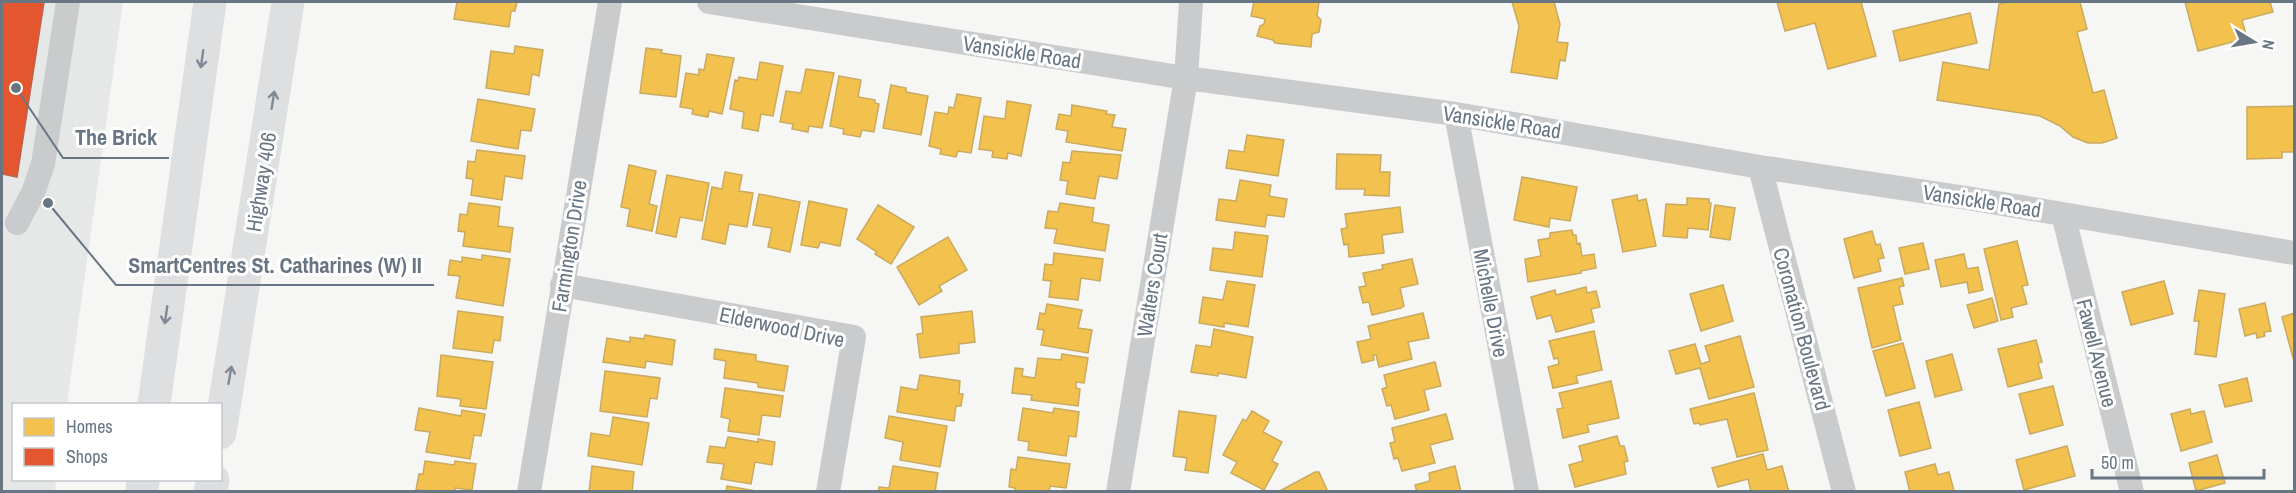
<svg xmlns="http://www.w3.org/2000/svg" width="2296" height="493" viewBox="0 0 2296 493" font-family="'Archivo Narrow',sans-serif">
<style>
.built{fill:#e6e7e7}
.homes{fill:#f2c14e;stroke:#c9aa5e;stroke-width:1.5}
.shops{fill:#e4572e;stroke:#bf6048;stroke-width:1.5}
.lines{fill:none;stroke-linecap:round;stroke-linejoin:round}
.minor{stroke:#cacbcc;stroke-width:24}
.highway{stroke:#dedfe0;stroke-width:33}
.oneway{stroke:#808a96}
.labels{text-anchor:middle;dominant-baseline:central;stroke-width:6;stroke-linejoin:round;paint-order:stroke}
.street-label{font-size:21px;fill:#687583;stroke:#fff}
.leader{fill:none;stroke:#687583;stroke-width:2}
.callout-dot{fill:#687583;stroke:#fff;stroke-width:2}
.callout-label{font-size:22px;text-anchor:middle;font-weight:bold;fill:#687583;stroke:#fff;stroke-width:6;stroke-linejoin:round;paint-order:stroke}
</style>
<rect width="100%" height="100%" fill="#f6f6f5"/>
<path class="built" d="M 2,2 L 123,2 L 67,404 L 14,404 L 14,480 L 56,480 L 55,491 L 2,491 Z"/>
<path class="homes" d="M 457,2 L 517,2 L 515,11 L 511,11 L 509,27 L 454,19 Z
M 1254,2 L 1319,2 L 1317,16 L 1321,20 L 1319,32 L 1312,34 L 1311,47 L 1275,43 L 1273,40 L 1257,36 L 1260,26 L 1264,24 L 1265,19 L 1251,16 Z
M 1512,2 L 1554,2 L 1560,24 L 1557,42 L 1568,43 L 1565,61 L 1560,60 L 1557,79 L 1511,72 L 1519,26 Z
M 1777,2 L 1861,2 L 1876,56 L 1828,69 L 1815,23 L 1785,31 Z
M 2008,2 L 2080,2 L 2087,29 L 2077,32 L 2093,93 L 2104,90 L 2117,138 L 2102,143 L 2088,143 L 2073,137 L 2060,126 L 2040,116 L 1937,100 L 1943,62 L 1989,70 L 1999,4 Z
M 2185,2 L 2270,2 L 2273,12 L 2242,20 L 2247,38 L 2198,51 Z
M 1970,13 L 1977,43 L 1900,61 L 1893,31 Z
M 515,46 L 543,50 L 539,76 L 532,74 L 529,95 L 486,88 L 491,51 L 514,54 Z
M 646,48 L 662,50 L 661,53 L 681,56 L 676,97 L 640,93 Z
M 707,54 L 734,58 L 722,114 L 709,111 L 708,117 L 692,114 L 693,109 L 680,107 L 686,73 L 699,75 L 699,69 L 704,70 Z
M 760,62 L 783,66 L 773,116 L 761,114 L 758,131 L 742,128 L 744,112 L 730,109 L 735,80 L 738,81 L 739,77 L 757,80 Z
M 806,69 L 834,73 L 822,128 L 809,126 L 808,132 L 792,129 L 793,124 L 780,122 L 786,91 L 801,93 Z
M 839,76 L 861,80 L 858,97 L 875,100 L 875,103 L 879,104 L 874,132 L 862,130 L 860,137 L 843,134 L 844,129 L 830,126 Z
M 891,85 L 906,88 L 906,92 L 928,96 L 921,135 L 883,128 Z
M 957,94 L 981,98 L 971,153 L 958,151 L 956,157 L 940,154 L 941,149 L 929,146 L 935,112 L 948,114 L 949,107 L 954,108 Z
M 478,99 L 535,109 L 531,131 L 521,130 L 518,149 L 471,141 Z
M 1007,101 L 1031,105 L 1021,156 L 1008,153 L 1007,159 L 992,157 L 993,151 L 979,149 L 984,116 L 1005,119 Z
M 1072,105 L 1107,111 L 1106,114 L 1115,115 L 1112,127 L 1126,129 L 1122,151 L 1066,142 L 1068,131 L 1056,129 L 1059,114 L 1071,116 Z
M 2294,106 L 2294,152 L 2282,152 L 2282,158 L 2247,159 L 2247,107 Z
M 1247,135 L 1284,140 L 1278,176 L 1226,168 L 1229,150 L 1244,152 Z
M 477,150 L 525,156 L 522,179 L 505,176 L 502,200 L 471,195 L 473,179 L 466,178 L 468,161 L 475,162 Z
M 1072,151 L 1121,155 L 1117,179 L 1099,176 L 1095,199 L 1066,194 L 1068,181 L 1060,180 L 1063,162 L 1070,163 Z
M 1337,154 L 1381,155 L 1380,172 L 1390,172 L 1389,196 L 1364,195 L 1365,189 L 1336,189 Z
M 629,165 L 656,171 L 649,204 L 657,206 L 652,231 L 627,226 L 630,209 L 621,207 Z
M 725,172 L 742,175 L 739,191 L 753,193 L 747,227 L 729,224 L 725,244 L 702,239 L 712,187 L 722,189 Z
M 667,175 L 709,183 L 702,221 L 680,217 L 676,237 L 656,233 Z
M 1522,177 L 1577,187 L 1570,221 L 1550,218 L 1549,227 L 1514,220 Z
M 1240,180 L 1271,185 L 1269,196 L 1287,199 L 1284,217 L 1267,215 L 1265,227 L 1216,220 L 1219,199 L 1236,201 Z
M 759,194 L 800,202 L 790,252 L 768,247 L 772,228 L 753,225 Z
M 1637,195 L 1638,201 L 1646,199 L 1656,246 L 1623,252 L 1612,200 Z
M 1687,198 L 1709,199 L 1709,203 L 1711,203 L 1708,230 L 1688,228 L 1687,238 L 1663,236 L 1666,204 L 1687,205 Z
M 809,201 L 847,209 L 840,246 L 820,242 L 818,248 L 801,245 Z
M 469,203 L 500,207 L 498,226 L 513,228 L 510,252 L 463,246 L 465,232 L 458,231 L 460,214 L 467,215 Z
M 1060,203 L 1094,208 L 1092,222 L 1109,225 L 1105,251 L 1054,243 L 1057,229 L 1045,228 L 1048,211 L 1058,212 Z
M 878,205 L 914,227 L 891,264 L 875,254 L 877,252 L 857,239 Z
M 1715,205 L 1735,208 L 1730,240 L 1710,237 Z
M 1400,207 L 1403,232 L 1382,235 L 1384,253 L 1349,257 L 1348,244 L 1344,245 L 1341,229 L 1347,228 L 1345,214 Z
M 1572,230 L 1573,235 L 1576,235 L 1577,244 L 1580,243 L 1582,256 L 1594,254 L 1596,268 L 1581,271 L 1581,273 L 1528,282 L 1525,259 L 1541,256 L 1538,240 L 1550,238 L 1550,233 Z
M 1872,231 L 1876,245 L 1880,244 L 1884,258 L 1878,259 L 1881,271 L 1854,278 L 1844,239 Z
M 1235,232 L 1268,236 L 1262,277 L 1210,270 L 1213,248 L 1233,250 Z
M 948,237 L 967,270 L 939,286 L 942,291 L 919,305 L 897,267 Z
M 2017,241 L 2028,285 L 2022,286 L 2027,304 L 2011,308 L 2013,317 L 2001,320 L 1984,249 Z
M 1923,243 L 1929,269 L 1905,274 L 1899,248 Z
M 1054,253 L 1103,259 L 1100,281 L 1081,278 L 1078,300 L 1049,297 L 1051,281 L 1043,280 L 1045,264 L 1053,265 Z
M 1964,254 L 1967,269 L 1978,267 L 1983,290 L 1969,293 L 1967,282 L 1941,287 L 1935,260 Z
M 482,255 L 510,259 L 503,306 L 456,298 L 460,276 L 448,275 L 450,260 L 462,262 L 462,257 L 482,260 Z
M 1412,259 L 1418,284 L 1400,288 L 1404,306 L 1401,308 L 1372,315 L 1369,302 L 1363,303 L 1359,287 L 1366,286 L 1363,273 L 1383,269 L 1382,265 Z
M 1902,278 L 1904,286 L 1899,287 L 1903,304 L 1893,306 L 1901,340 L 1872,348 L 1858,288 Z
M 1227,281 L 1255,285 L 1248,327 L 1224,323 L 1224,327 L 1199,323 L 1203,297 L 1223,300 Z
M 2164,281 L 2173,314 L 2131,325 L 2122,292 Z
M 1723,285 L 1733,321 L 1701,331 L 1690,294 Z
M 1586,287 L 1587,293 L 1596,291 L 1600,307 L 1591,309 L 1594,322 L 1556,332 L 1551,315 L 1537,319 L 1531,297 L 1555,290 L 1556,295 Z
M 2199,290 L 2225,294 L 2216,357 L 2195,354 L 2199,321 L 2194,321 Z
M 1992,298 L 1998,321 L 1974,328 L 1967,305 Z
M 2265,303 L 2271,331 L 2264,332 L 2265,336 L 2257,338 L 2256,333 L 2245,336 L 2239,309 Z
M 1047,304 L 1082,310 L 1078,328 L 1092,330 L 1088,353 L 1041,345 L 1044,330 L 1037,329 L 1040,313 L 1045,314 Z
M 458,311 L 503,317 L 500,341 L 494,340 L 492,353 L 453,348 Z
M 972,311 L 975,342 L 959,344 L 959,353 L 920,358 L 917,334 L 923,333 L 921,317 Z
M 1423,313 L 1429,338 L 1408,342 L 1412,359 L 1379,367 L 1376,355 L 1373,355 L 1374,360 L 1362,363 L 1357,342 L 1371,339 L 1368,326 Z
M 2294,313 L 2294,357 L 2293,358 L 2282,317 Z
M 1214,329 L 1253,337 L 1246,378 L 1218,373 L 1218,376 L 1191,372 L 1196,345 L 1211,347 Z
M 1594,331 L 1602,370 L 1576,376 L 1578,383 L 1553,388 L 1548,367 L 1559,364 L 1558,358 L 1554,359 L 1549,341 Z
M 645,335 L 675,340 L 672,365 L 646,361 L 645,368 L 603,362 L 607,338 L 630,342 L 630,337 L 644,339 Z
M 1740,336 L 1754,387 L 1709,399 L 1700,368 L 1676,374 L 1669,351 L 1695,344 L 1701,364 L 1710,361 L 1705,346 Z
M 2036,340 L 2042,362 L 2038,363 L 2042,378 L 2008,387 L 1998,349 Z
M 1903,343 L 1915,388 L 1886,396 L 1873,351 Z
M 715,349 L 756,355 L 756,361 L 788,366 L 784,391 L 758,387 L 758,383 L 724,378 L 726,361 L 714,359 Z
M 1062,354 L 1088,358 L 1084,383 L 1076,382 L 1076,388 L 1080,389 L 1078,406 L 1031,400 L 1032,395 L 1012,393 L 1015,368 L 1023,369 L 1022,376 L 1035,378 L 1038,358 L 1061,360 Z
M 1952,354 L 1962,390 L 1935,397 L 1926,361 Z
M 441,355 L 493,362 L 486,409 L 460,406 L 461,399 L 437,396 Z
M 1435,362 L 1441,386 L 1424,390 L 1429,410 L 1395,419 L 1391,405 L 1387,406 L 1382,389 L 1387,387 L 1384,375 Z
M 605,371 L 660,378 L 657,399 L 650,398 L 647,417 L 600,411 Z
M 920,375 L 960,381 L 959,394 L 963,394 L 961,406 L 956,406 L 954,421 L 897,412 L 901,387 L 917,390 Z
M 2247,378 L 2252,401 L 2225,407 L 2219,385 Z
M 1611,381 L 1619,418 L 1587,425 L 1589,432 L 1563,438 L 1557,409 L 1563,408 L 1559,393 Z
M 2053,386 L 2063,425 L 2030,434 L 2019,394 Z
M 725,388 L 783,396 L 780,417 L 762,415 L 759,435 L 728,431 L 730,419 L 721,417 Z
M 1754,393 L 1768,450 L 1737,457 L 1727,419 L 1700,425 L 1699,423 L 1694,424 L 1690,409 Z
M 1919,402 L 1931,448 L 1900,456 L 1888,410 Z
M 419,408 L 461,416 L 462,410 L 485,414 L 481,436 L 474,435 L 470,459 L 426,452 L 430,432 L 415,430 Z
M 1023,408 L 1053,413 L 1054,408 L 1079,412 L 1076,437 L 1069,436 L 1066,456 L 1028,450 L 1029,442 L 1018,440 Z
M 2190,409 L 2191,414 L 2204,411 L 2212,442 L 2181,451 L 2171,414 Z
M 1179,411 L 1216,416 L 1208,473 L 1185,470 L 1187,458 L 1173,456 Z
M 1252,411 L 1269,421 L 1263,432 L 1282,442 L 1272,461 L 1278,464 L 1264,490 L 1231,473 L 1237,462 L 1223,455 L 1243,419 L 1246,421 Z
M 1446,414 L 1453,439 L 1430,445 L 1435,463 L 1402,471 L 1398,458 L 1394,459 L 1390,443 L 1395,442 L 1392,428 Z
M 889,416 L 947,426 L 940,467 L 900,460 L 903,442 L 885,438 Z
M 613,417 L 649,423 L 642,465 L 588,456 L 591,433 L 610,436 Z
M 1617,436 L 1620,446 L 1624,446 L 1628,461 L 1624,462 L 1626,474 L 1575,487 L 1569,465 L 1583,461 L 1579,446 Z
M 728,437 L 758,442 L 758,439 L 775,442 L 772,465 L 755,462 L 751,484 L 721,479 L 724,464 L 707,462 L 710,446 L 725,448 Z
M 2067,446 L 2075,476 L 2024,490 L 2016,460 Z
M 1763,454 L 1767,470 L 1782,466 L 1789,492 L 1751,492 L 1748,479 L 1718,487 L 1712,468 Z
M 2217,455 L 2225,483 L 2196,491 L 2189,463 Z
M 1018,457 L 1070,464 L 1066,488 L 1050,486 L 1049,492 L 1015,492 L 1015,488 L 1009,487 L 1011,469 L 1016,470 Z
M 425,461 L 454,465 L 455,461 L 476,464 L 472,490 L 455,488 L 455,492 L 416,490 L 419,474 L 423,474 Z
M 1935,464 L 1938,475 L 1949,472 L 1954,491 L 1910,492 L 1905,472 Z
M 592,466 L 634,472 L 632,492 L 589,492 Z
M 893,466 L 938,473 L 935,492 L 878,492 L 879,487 L 889,488 Z
M 1455,466 L 1461,492 L 1417,492 L 1415,485 L 1430,481 L 1429,473 Z
M 1315,472 L 1319,472 L 1328,492 L 1278,492 Z
M 727,486 L 762,492 L 726,492 Z"/>
<path class="shops" d="M 2,2 L 44,2 L 17,177 L 2,174 Z"/>
<g class="lines">
<path class="minor" d="M 709,2 L 1186,78 L 1456,114 L 1760,167 L 1967,198 L 2294,253
M 1456,114 L 1527,492
M 1760,167 L 1844,492
M 2063,214 L 2132,492
M 17,223 L 33,193 L 43,164 L 68,2
M 562,285 L 854,337 L 828,492
M 529,492 L 610,2
M 1118,492 L 1186,78 L 1191,2"/>
<path class="highway" d="M 154,404 L 210,2
M 220,433 L 288,2
M 142,492 L 143,480
M 210,492 L 213,480"/>
</g>
<defs><path id="oneway-shaft" d="M-6 0H5M1.5-3L5.5 0L1.5 3" fill="none" stroke-width="1.6" stroke-linecap="round" stroke-linejoin="round" transform="scale(1.5)"/></defs>
<g class="oneway">
<use href="#oneway-shaft" transform="translate(202 59) rotate(98)"/>
<use href="#oneway-shaft" transform="translate(273 100) rotate(-81)"/>
<use href="#oneway-shaft" transform="translate(166 315) rotate(98)"/>
<use href="#oneway-shaft" transform="translate(230 375) rotate(-80)"/>
</g>
<g class="labels">
<g class="street-label">
<text transform="translate(1022 52) rotate(9)">Vansickle Road</text>
<text transform="translate(1502 122) rotate(9)">Vansickle Road</text>
<text transform="translate(261 182) rotate(-81)">Highway 406</text>
<text transform="translate(1982 201) rotate(9)">Vansickle Road</text>
<text transform="translate(569 246) rotate(-81)">Farmington Drive</text>
<text transform="translate(1152 285) rotate(-81)">Walters Court</text>
<text transform="translate(1491 303) rotate(79)">Michelle Drive</text>
<text transform="translate(782 327) rotate(12)">Elderwood Drive</text>
<text transform="translate(1802 329) rotate(75)">Coronation Boulevard</text>
<text transform="translate(2097 353) rotate(76)">Fawell Avenue</text>
</g>
</g>
<path class="leader" d="M16 88L63 158H169M48 203L116 285H434"/>
<g class="callout-dot">
<circle cx="16" cy="88" r="6"/>
<circle cx="48" cy="203" r="6"/>
</g>
<g class="callout-label">
<text x="116" y="145">The Brick</text>
<text x="275" y="273">SmartCentres St. Catharines (W) II</text>
</g>
<rect width="2296" height="493" fill="none" stroke="#687583" stroke-width="6"/>
<rect x="12" y="403" width="210" height="78" fill="#ffffff" stroke="#c3c8cd" stroke-width="1.5"/>
<rect x="24" y="418" width="30" height="18" fill="#f2c14e" stroke="#c3c8cd" stroke-width="1.5"/>
<text x="66" y="433" font-size="18" fill="#687583">Homes</text>
<rect x="24" y="448" width="30" height="18" fill="#e4572e" stroke="#c3c8cd" stroke-width="1.5"/>
<text x="66" y="463" font-size="18" fill="#687583">Shops</text>
<g transform="translate(2254 42) rotate(101)" stroke="#ffffff" stroke-width="4.5" paint-order="stroke">
<path d="M0-4.5L10 22L0 15L-10 22Z" fill="#687583"/>
<text y="-9" font-size="16" font-weight="bold" text-anchor="middle" fill="#687583">N</text>
</g>
<path d="M2092 469v9h172v-9" fill="none" stroke="#687583" stroke-width="3"/>
<text x="2101" y="469" font-size="18" fill="#687583" stroke="#ffffff" stroke-width="4.5" paint-order="stroke">50 m</text>
</svg>
